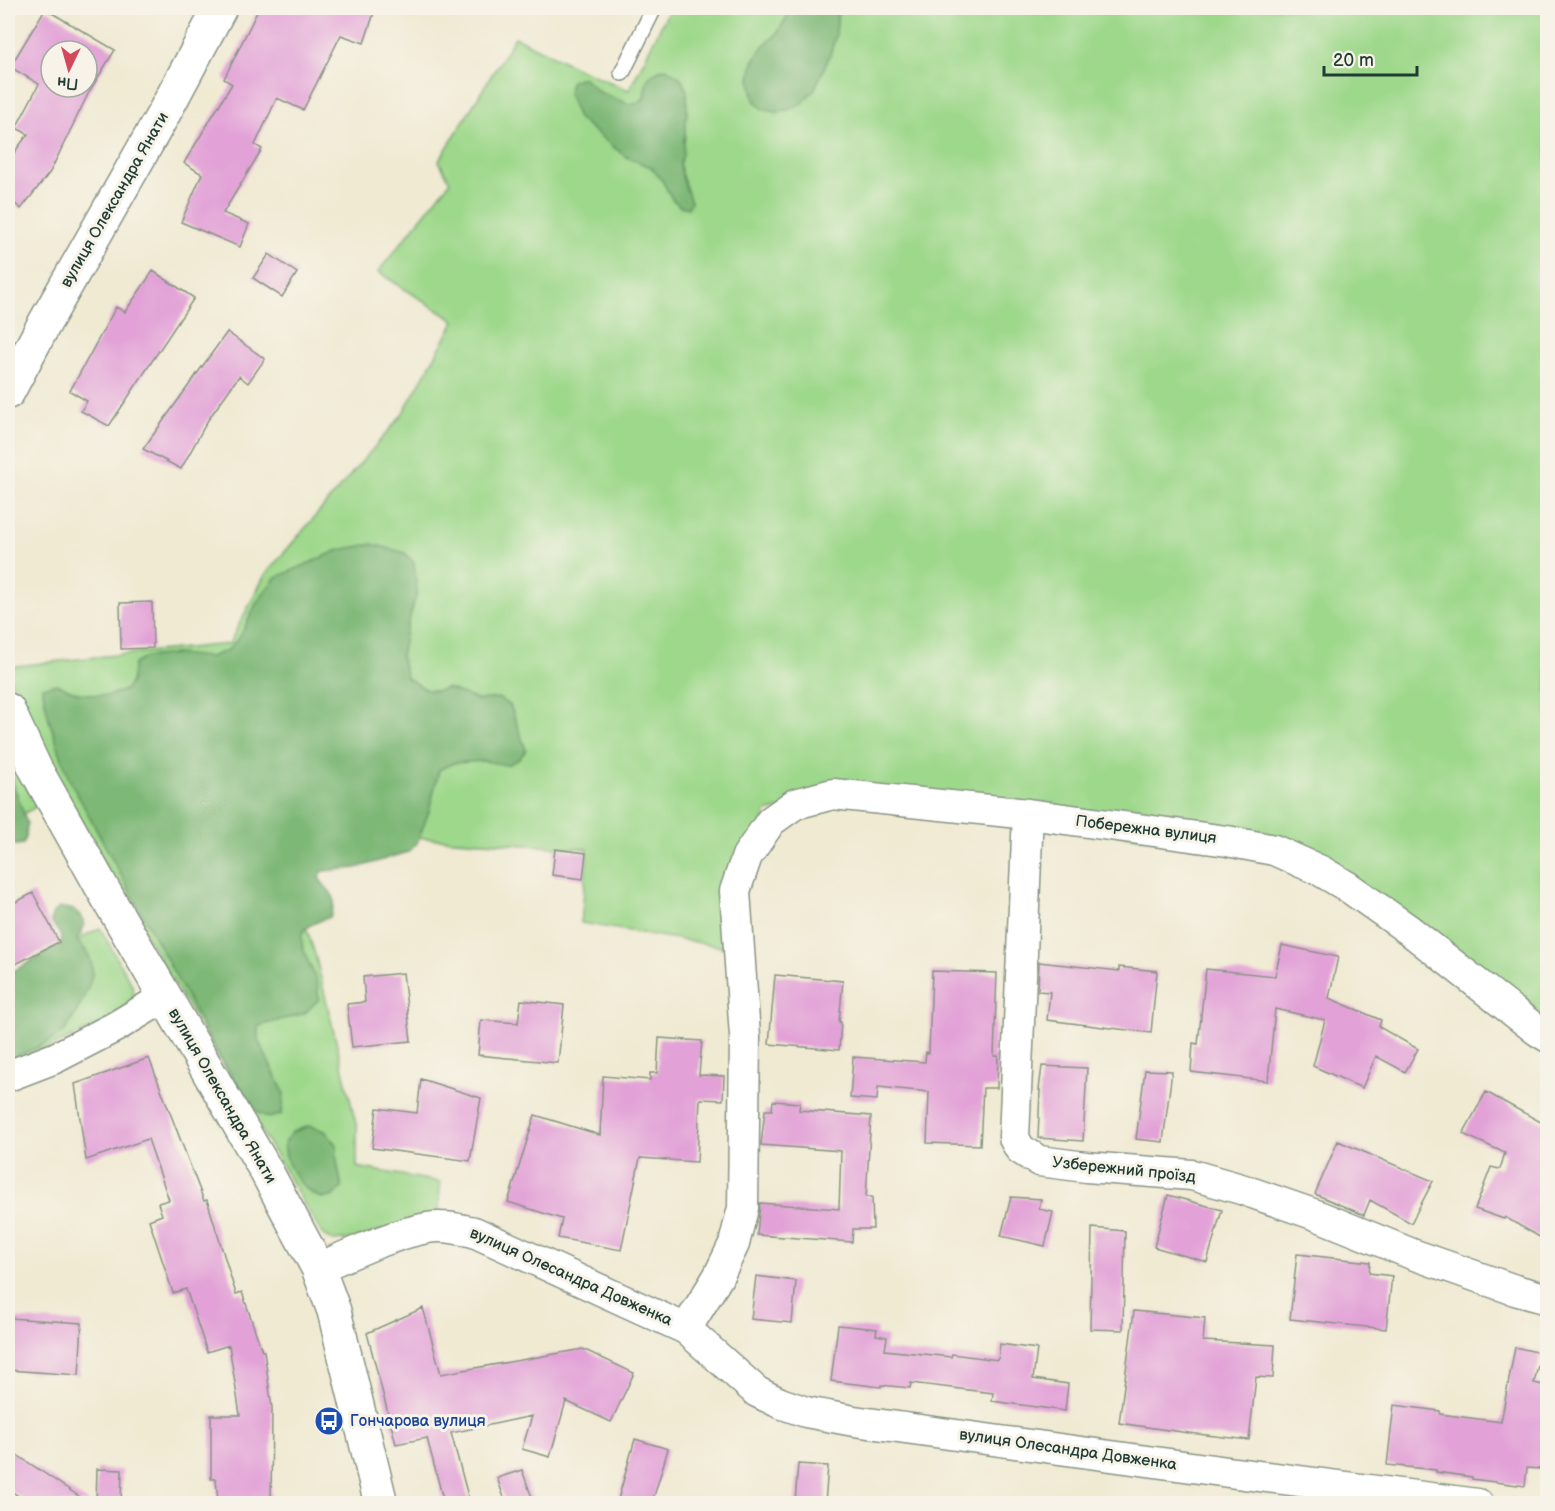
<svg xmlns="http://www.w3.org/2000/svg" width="1555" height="1511" viewBox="0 0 1555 1511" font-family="'Balsamiq Sans',sans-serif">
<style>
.green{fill:#9ed88b;stroke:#5e8a60;stroke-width:1.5}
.forest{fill:#7eb877;stroke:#4e7a56;stroke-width:1.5}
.building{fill:#e2a1d7;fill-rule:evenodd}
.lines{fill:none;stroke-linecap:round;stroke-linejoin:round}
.service-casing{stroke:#889484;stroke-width:18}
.minor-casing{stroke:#889484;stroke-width:33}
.tertiary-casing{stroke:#889484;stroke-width:36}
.service{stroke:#fff;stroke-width:15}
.minor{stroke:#fff;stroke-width:30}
.tertiary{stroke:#fff;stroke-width:33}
.labels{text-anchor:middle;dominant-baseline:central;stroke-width:6;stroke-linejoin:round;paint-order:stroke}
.street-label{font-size:16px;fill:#1f3d34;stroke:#f7f3e8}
.transit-label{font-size:16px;fill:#164399;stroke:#f7f3e8;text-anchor:start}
</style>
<rect width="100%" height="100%" fill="#f7f3e8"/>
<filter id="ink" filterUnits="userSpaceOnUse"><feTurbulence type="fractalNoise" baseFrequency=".0167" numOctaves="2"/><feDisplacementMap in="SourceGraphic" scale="12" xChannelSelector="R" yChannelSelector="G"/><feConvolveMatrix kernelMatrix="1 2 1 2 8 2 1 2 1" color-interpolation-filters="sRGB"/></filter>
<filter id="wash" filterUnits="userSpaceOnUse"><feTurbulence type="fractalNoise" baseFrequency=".008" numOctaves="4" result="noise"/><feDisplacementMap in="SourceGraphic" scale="24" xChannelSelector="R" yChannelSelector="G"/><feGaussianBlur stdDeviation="1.35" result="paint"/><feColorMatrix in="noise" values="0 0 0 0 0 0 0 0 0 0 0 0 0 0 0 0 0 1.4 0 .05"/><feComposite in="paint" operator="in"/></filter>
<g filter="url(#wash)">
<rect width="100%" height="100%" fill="#f0ead3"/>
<path class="green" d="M 670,8 L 1547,8 L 1547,1031 L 1327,869 L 863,790 L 766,812 L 730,948 L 581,923 L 588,849 L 381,835 L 267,802 L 316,958 L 357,1128 L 357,1167 L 440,1182 L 439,1212 L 354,1239 L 333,1241 L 322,1234 L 105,866 L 20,706 L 8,672 L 8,667 L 106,656 L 229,644 L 265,575 L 401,416 L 455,321 L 378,272 L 450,182 L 439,161 L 515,37 L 579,69 L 629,90 Z
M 8,746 L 36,807 L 8,822 Z
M 100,928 L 133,987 L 134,998 L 111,1020 L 8,1065 L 8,976 Z"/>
<path class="forest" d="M 788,8 L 838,8 L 836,35 L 830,55 L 814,90 L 800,105 L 779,113 L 762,109 L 754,100 L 750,79 L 753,62 L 763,46 L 777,34 L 787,17 Z
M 666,68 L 681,78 L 687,91 L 687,112 L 683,155 L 680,163 L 682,176 L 691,202 L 688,208 L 680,206 L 672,199 L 663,182 L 651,167 L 626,157 L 578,118 L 568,93 L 570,82 L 579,78 L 584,78 L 599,92 L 629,104 L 637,103 L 644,98 C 646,80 647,73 666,68 Z
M 372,544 L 405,553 L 414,563 L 417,593 L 406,630 L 401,657 L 407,678 L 427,690 L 437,691 L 447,688 L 478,700 L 498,698 L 510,705 L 526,750 L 519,759 L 507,765 L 485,761 L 453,763 L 439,770 L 429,811 L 417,843 L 408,852 L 356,868 L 323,871 L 319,878 C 332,898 339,892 330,917 C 322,920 310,923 304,930 C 295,941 313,969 316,980 C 318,986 318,993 319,999 L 305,1013 L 258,1026 L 258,1040 L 284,1093 L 282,1114 L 269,1118 L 257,1112 L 220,1058 L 69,779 L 49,720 L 42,687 L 57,684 L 78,693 L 107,696 L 125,690 L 131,682 L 134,664 L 146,657 L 175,654 L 210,657 L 228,650 L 241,635 L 257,602 L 275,578 L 339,550 Z
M 8,769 L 27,823 L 26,837 L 23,844 L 16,845 L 8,843 Z
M 60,908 C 65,908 71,908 75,911 C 86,918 86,930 77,938 L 78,942 C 87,950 94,962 92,975 C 89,988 72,1025 62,1033 C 45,1046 27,1052 8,1059 L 8,974 L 59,946 L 62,942 L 60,934 L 51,921 L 53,913 Z
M 309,1126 L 325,1131 L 337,1146 L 336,1156 L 342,1188 C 339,1190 337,1193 335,1195 C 315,1207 295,1178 288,1163 C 286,1157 285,1150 284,1144 L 292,1132 Z"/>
<g id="blocks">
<path class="building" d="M 259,8 L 358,8 L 374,13 L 364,43 L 341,35 L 303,110 L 277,98 L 255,145 L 262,149 L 223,213 L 249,224 L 240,247 L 181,222 L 202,174 L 184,163 L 232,84 L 224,79 Z
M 45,9 L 115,50 L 90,90 L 50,172 L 21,209 L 8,198 L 8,161 L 28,134 L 16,128 L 39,84 L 10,67 ZM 51,51 L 87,51 L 87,87 L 51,87 Z
M 269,254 L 297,273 L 282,297 L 253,278 Z
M 153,271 L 194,298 L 109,426 L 81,411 L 87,401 L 70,391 L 116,307 L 125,312 Z
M 227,332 L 265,359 L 248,383 L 239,376 L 208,420 L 181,469 L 143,449 Z
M 152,602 L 153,648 L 121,649 L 120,603 Z
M 555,849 L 586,853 L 583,879 L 552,875 Z
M 33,893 L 59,942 L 8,968 L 8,906 Z
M 1282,945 L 1338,957 L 1329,998 L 1381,1020 L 1379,1027 L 1418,1049 L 1405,1072 L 1376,1056 L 1362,1088 L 1313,1066 L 1325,1020 L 1275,1009 L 1268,1081 L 1191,1072 L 1193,1043 L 1198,1044 L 1206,969 L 1275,976 Z
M 1039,962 L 1119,971 L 1119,967 L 1157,971 L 1151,1033 L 1047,1020 L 1050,992 L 1038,991 Z
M 932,971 L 997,973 L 994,1056 L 998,1056 L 997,1088 L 983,1088 L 980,1145 L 927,1143 L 929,1092 L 878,1087 L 877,1100 L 850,1098 L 853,1057 L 925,1062 L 926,1052 L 929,1053 Z
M 403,973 L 411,1041 L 352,1047 L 347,1004 L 365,1002 L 363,977 Z
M 775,975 L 843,981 L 839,1022 L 841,1022 L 839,1050 L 769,1044 Z
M 521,1000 L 564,1005 L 558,1063 L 478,1055 L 481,1020 L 518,1023 Z
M 659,1038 L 702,1041 L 699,1075 L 724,1076 L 723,1100 L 700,1099 L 697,1162 L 640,1158 L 621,1250 L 558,1238 L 562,1219 L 508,1202 L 535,1115 L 600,1135 L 603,1076 L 650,1080 L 650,1073 L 657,1073 Z
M 149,1058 L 204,1201 L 207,1200 L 236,1294 L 242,1292 L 262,1351 L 264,1351 L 272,1408 L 271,1503 L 218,1503 L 216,1479 L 211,1479 L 211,1415 L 240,1415 L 229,1345 L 207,1352 L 186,1289 L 173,1293 L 149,1220 L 162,1215 L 158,1203 L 169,1200 L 148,1139 L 86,1160 L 75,1084 Z
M 1042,1066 L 1087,1068 L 1083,1141 L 1038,1138 L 1040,1090 L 1039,1090 Z
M 1145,1070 L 1172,1071 L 1163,1142 L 1136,1139 Z
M 421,1079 L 481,1098 L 470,1161 L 372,1148 L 377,1108 L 417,1113 Z
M 1486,1092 L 1548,1126 L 1548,1242 L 1505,1217 L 1504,1219 L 1475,1209 L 1491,1167 L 1500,1169 L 1505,1153 L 1463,1134 Z
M 773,1101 L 800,1103 L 799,1110 L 871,1116 L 866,1197 L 872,1197 L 873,1229 L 853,1229 L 852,1242 L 757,1235 L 760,1203 L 839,1209 L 841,1151 L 761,1145 L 765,1110 L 772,1110 Z
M 1338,1141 L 1433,1181 L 1411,1223 L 1370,1200 L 1364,1215 L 1315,1194 Z
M 1168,1195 L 1222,1210 L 1207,1262 L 1154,1247 Z
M 1011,1197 L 1041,1199 L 1039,1209 L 1053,1212 L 1045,1246 L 1001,1236 Z
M 1092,1228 L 1125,1231 L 1123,1330 L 1090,1329 Z
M 1297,1254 L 1370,1262 L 1369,1273 L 1392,1276 L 1386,1329 L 1290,1319 Z
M 756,1276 L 796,1281 L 792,1323 L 751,1319 Z
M 423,1308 L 441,1374 L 583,1349 L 634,1373 L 611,1422 L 566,1401 L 550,1457 L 522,1449 L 532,1416 L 451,1433 L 469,1500 L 456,1503 L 444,1503 L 427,1438 L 396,1444 L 367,1333 Z
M 1134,1311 L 1205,1318 L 1203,1341 L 1275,1345 L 1273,1378 L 1256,1377 L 1249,1440 L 1189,1433 L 1119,1423 Z
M 9,1318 L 82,1323 L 79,1375 L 8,1370 Z
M 838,1325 L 877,1329 L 876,1335 L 887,1337 L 885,1350 L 951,1357 L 952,1354 L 998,1360 L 1000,1344 L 1037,1349 L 1033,1379 L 1068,1384 L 1065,1411 L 992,1401 L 993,1393 L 911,1383 L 910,1388 L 881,1385 L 881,1387 L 831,1381 Z
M 1515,1347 L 1541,1353 L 1534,1383 L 1548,1386 L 1548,1419 L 1540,1469 L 1527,1468 L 1525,1486 L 1472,1479 L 1472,1477 L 1436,1472 L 1436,1470 L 1387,1465 L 1394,1405 L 1440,1411 L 1440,1414 L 1501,1422 Z
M 635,1439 L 668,1449 L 652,1503 L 617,1503 Z
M 8,1449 L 89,1503 L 29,1503 L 8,1489 Z
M 798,1464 L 828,1466 L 825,1503 L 795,1502 Z
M 97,1469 L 122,1470 L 121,1503 L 96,1503 Z
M 522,1470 L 534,1503 L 506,1503 L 497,1478 Z"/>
</g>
</g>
<g filter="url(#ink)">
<use href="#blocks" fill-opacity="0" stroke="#889484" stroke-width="1.5"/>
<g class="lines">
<g class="service-casing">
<path id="service" d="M 622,73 L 654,8"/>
</g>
<g class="minor-casing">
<path id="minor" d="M 1028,814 L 1014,1138 L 1020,1149 L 1039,1161 L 1086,1167 L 1192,1175 L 1241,1189 L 1316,1215 L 1412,1254 L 1515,1290 L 1548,1299
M 8,1076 L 55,1058 L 115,1027 L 165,997
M 318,1268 C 351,1254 393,1234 427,1228 C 443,1225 459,1229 474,1232 L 686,1329 L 757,1392 L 780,1403 L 806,1412 L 854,1421 L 1228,1472 L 1478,1504
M 686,1329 L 718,1277 L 734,1244 L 743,1208 L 745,1036 L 735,891 L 747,856 L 771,821 L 795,804 L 833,794 L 1028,814 L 1227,841 L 1274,850 L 1321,871 L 1348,887 L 1409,930 L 1538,1031 L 1548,1037"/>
</g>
<g class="tertiary-casing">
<path id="tertiary" d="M 8,392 L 43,326 L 164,113 L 220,8
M 8,710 L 35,768 L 109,900 L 265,1169 L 318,1268 L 334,1311 L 381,1504"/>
</g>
<use href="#service" class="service"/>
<use href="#minor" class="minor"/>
<use href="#tertiary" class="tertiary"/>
</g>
</g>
<defs>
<g id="bus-disc" transform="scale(1.5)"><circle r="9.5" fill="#1a4fb4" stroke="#f7f3e8"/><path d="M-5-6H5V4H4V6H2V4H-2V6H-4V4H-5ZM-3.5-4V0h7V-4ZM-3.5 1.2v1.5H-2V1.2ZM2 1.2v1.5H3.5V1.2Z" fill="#fff"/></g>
</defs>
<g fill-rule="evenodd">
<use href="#bus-disc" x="329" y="1421"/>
</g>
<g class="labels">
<g class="street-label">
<text transform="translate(115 200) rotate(-60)">вулиця Олександра Янати</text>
<text transform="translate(1146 830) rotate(7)">Побережна вулиця</text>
<text transform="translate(222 1096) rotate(60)">вулиця Олександра Янати</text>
<text transform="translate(1124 1170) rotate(6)">Узбережний проїзд</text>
<text transform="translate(571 1277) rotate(24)">вулиця Олесандра Довженка</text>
<text transform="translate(1068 1450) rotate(8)">вулиця Олесандра Довженка</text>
</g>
<g class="transit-label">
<text x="350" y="1421">Гончарова вулиця</text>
</g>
</g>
<rect width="1555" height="1511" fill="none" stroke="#f7f3e8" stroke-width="30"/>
<g transform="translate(69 69) rotate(185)"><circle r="28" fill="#f7f3e8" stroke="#a1aaa0" stroke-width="1.5"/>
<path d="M0-4.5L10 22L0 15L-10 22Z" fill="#d1495b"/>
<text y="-9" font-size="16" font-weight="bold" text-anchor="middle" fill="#1f3d34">Пн</text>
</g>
<path d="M1324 66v9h93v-9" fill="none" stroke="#1f3d34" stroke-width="3"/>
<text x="1333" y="66" font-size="18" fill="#1f3d34" stroke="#f7f3e8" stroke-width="4.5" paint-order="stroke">20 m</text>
</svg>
